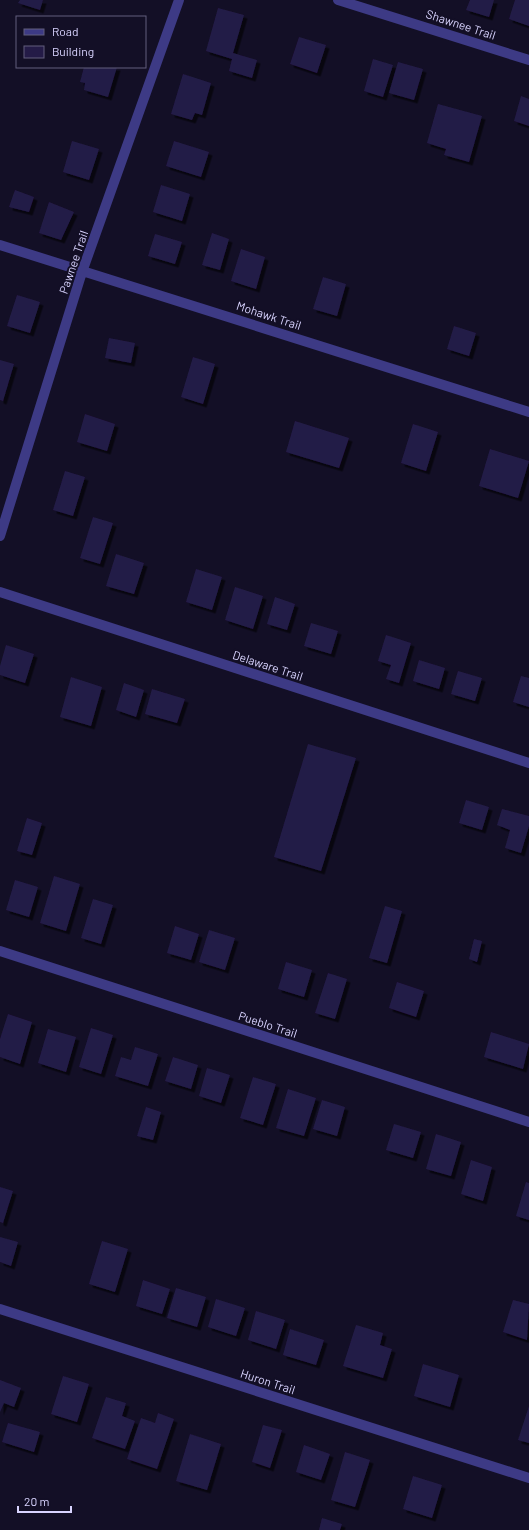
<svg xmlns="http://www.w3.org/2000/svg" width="529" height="1530" viewBox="0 0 529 1530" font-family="Barlow,sans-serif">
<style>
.building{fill:#241b47;filter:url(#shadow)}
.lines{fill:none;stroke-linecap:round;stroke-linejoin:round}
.minor{stroke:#3d3a85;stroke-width:10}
.tertiary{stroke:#3d3a85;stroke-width:10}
.labels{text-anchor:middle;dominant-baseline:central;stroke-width:4;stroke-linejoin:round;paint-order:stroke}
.street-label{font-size:12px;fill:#d9d4ff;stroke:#130f26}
</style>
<defs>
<filter id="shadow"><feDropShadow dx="3.5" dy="3.5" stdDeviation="0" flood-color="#0009"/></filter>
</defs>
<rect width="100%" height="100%" fill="#130f26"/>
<path class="building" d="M 20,0 L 43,0 L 40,10 L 18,3 Z
M 470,0 L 494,0 L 489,17 L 466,10 Z
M 515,0 L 529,0 L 529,26 L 509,19 Z
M 218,8 L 244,15 L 233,53 L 257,60 L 252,78 L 229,71 L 232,59 L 206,51 Z
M 299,37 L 326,45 L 317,73 L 290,64 Z
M 373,59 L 393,65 L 383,97 L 364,91 Z
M 398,62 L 423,69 L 414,100 L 389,93 Z
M 84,67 L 117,67 L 108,97 L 84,90 L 85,83 L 80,82 Z
M 183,74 L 211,83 L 202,115 L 195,113 L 192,120 L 171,114 Z
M 521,96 L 529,99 L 529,126 L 514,121 Z
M 438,104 L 482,116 L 469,162 L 444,155 L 446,149 L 427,143 Z
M 72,141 L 99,149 L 89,180 L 63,172 Z
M 174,141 L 209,152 L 201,177 L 166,166 Z
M 161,185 L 190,194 L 182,221 L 153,212 Z
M 15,190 L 34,197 L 29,212 L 9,207 Z
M 49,202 L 74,212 L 61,240 L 39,233 Z
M 212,233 L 229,239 L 220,270 L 202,265 Z
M 155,234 L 182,242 L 175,264 L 148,256 Z
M 241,249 L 265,257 L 256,289 L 231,281 Z
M 323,277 L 346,284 L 337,316 L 313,309 Z
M 17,295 L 40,302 L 30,333 L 7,326 Z
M 454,326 L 476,333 L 469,356 L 447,349 Z
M 109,338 L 135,343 L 131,363 L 105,358 Z
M 193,357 L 215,364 L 203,404 L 181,397 Z
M 0,360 L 14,364 L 3,401 L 0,400 Z
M 85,414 L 115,424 L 107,451 L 77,442 Z
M 295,421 L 349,438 L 339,468 L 286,452 Z
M 413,424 L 438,432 L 426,471 L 401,463 Z
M 490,449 L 529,461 L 518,498 L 479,486 Z
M 65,471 L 85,477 L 73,516 L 53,510 Z
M 93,517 L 113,523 L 100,564 L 80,558 Z
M 116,554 L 144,563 L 134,594 L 106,586 Z
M 196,569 L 222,577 L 212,610 L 186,602 Z
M 235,587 L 263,596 L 253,629 L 225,620 Z
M 275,597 L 295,604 L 287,630 L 267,624 Z
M 311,623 L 338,631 L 331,654 L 304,646 Z
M 386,635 L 411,643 L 399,683 L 386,679 L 391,665 L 378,661 Z
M 6,645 L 34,654 L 25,683 L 0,675 L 0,666 Z
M 419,660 L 445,668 L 439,689 L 413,681 Z
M 458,671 L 482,678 L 475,701 L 451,694 Z
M 521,676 L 529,678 L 529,707 L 513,702 Z
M 71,677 L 102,687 L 91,726 L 60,717 Z
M 124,683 L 144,690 L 136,717 L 116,710 Z
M 152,689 L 185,699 L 177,723 L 145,714 Z
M 308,744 L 356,758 L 321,871 L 274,857 Z
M 466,800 L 489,807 L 482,830 L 459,823 Z
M 502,809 L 529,816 L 529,826 L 521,853 L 505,848 L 510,830 L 497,825 Z
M 27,818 L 42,823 L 32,855 L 17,851 Z
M 54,876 L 80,884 L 66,931 L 40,923 Z
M 15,880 L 38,887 L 29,917 L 6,910 Z
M 93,899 L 113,905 L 101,944 L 81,938 Z
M 385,906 L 402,911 L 387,963 L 369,958 Z
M 175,926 L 199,934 L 191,960 L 167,953 Z
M 209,930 L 235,938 L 225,970 L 199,962 Z
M 474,939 L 482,941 L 477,962 L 469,959 Z
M 286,962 L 312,970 L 304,997 L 278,989 Z
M 328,973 L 347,979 L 335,1019 L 315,1013 Z
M 397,982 L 424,991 L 416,1017 L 389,1008 Z
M 8,1014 L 32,1022 L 20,1064 L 0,1057 L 0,1039 Z
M 91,1028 L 113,1035 L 101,1074 L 79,1067 Z
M 48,1029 L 76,1037 L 66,1072 L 38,1063 Z
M 491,1032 L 529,1044 L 523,1069 L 484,1057 Z
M 135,1047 L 158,1054 L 148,1086 L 115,1076 L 121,1057 L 131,1060 Z
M 173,1057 L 198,1065 L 191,1089 L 165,1081 Z
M 207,1068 L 230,1075 L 221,1103 L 199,1096 Z
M 253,1077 L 276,1084 L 263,1125 L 240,1118 Z
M 288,1089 L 316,1098 L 304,1136 L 276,1128 Z
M 322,1100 L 345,1107 L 337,1136 L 313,1129 Z
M 146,1107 L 161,1112 L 153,1140 L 137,1136 Z
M 394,1124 L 421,1132 L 413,1158 L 386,1150 Z
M 436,1134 L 461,1142 L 451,1176 L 426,1169 Z
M 471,1160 L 492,1167 L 483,1201 L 461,1194 Z
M 526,1182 L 529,1183 L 529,1220 L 516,1216 Z
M 0,1187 L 13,1191 L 3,1223 L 0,1222 Z
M 0,1237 L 18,1242 L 11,1266 L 0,1262 Z
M 102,1241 L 128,1249 L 115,1292 L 89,1284 Z
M 143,1280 L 170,1289 L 162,1314 L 136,1306 Z
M 176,1288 L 206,1297 L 197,1327 L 167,1318 Z
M 216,1299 L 245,1308 L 236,1336 L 208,1327 Z
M 513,1300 L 529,1304 L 527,1340 L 503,1332 Z
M 256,1311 L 285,1320 L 276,1349 L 248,1340 Z
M 356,1325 L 383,1333 L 380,1345 L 392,1349 L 383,1378 L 343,1366 Z
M 290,1329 L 324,1340 L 316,1365 L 283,1355 Z
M 423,1364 L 459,1375 L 450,1407 L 414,1396 Z
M 63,1376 L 89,1384 L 77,1422 L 51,1414 Z
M 0,1380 L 21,1388 L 14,1407 L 4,1403 L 0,1412 Z
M 106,1397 L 126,1403 L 122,1416 L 135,1421 L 125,1449 L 92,1438 Z
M 529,1406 L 529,1443 L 518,1440 Z
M 158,1413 L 174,1419 L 157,1469 L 127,1459 L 141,1418 L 155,1423 Z
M 8,1423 L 40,1432 L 34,1452 L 2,1442 Z
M 263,1425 L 282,1430 L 270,1468 L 252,1462 Z
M 190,1434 L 221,1444 L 207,1490 L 176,1481 Z
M 304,1445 L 330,1454 L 321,1480 L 296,1472 Z
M 345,1452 L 370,1460 L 355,1507 L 331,1500 Z
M 413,1476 L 442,1485 L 432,1518 L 403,1509 Z
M 322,1518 L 342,1524 L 340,1530 L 319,1530 Z"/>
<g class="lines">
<path class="minor" d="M 0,245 L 529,412
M 0,536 L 82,272 L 179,0
M 0,592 L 529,763
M 0,951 L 529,1122
M 0,1309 L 529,1478"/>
<path class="tertiary" d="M 338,0 L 529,60"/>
</g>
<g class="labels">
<g class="street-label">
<text transform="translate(461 24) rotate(18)">Shawnee Trail</text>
<text transform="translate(73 262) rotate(-71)">Pawnee Trail</text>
<text transform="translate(269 315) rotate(18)">Mohawk Trail</text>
<text transform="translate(268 665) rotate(18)">Delaware Trail</text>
<text transform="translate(268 1024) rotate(18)">Pueblo Trail</text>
<text transform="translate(268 1381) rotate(18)">Huron Trail</text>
</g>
</g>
<rect x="16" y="16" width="130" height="52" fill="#130f26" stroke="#625e7d"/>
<rect x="24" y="29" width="20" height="6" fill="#3d3a85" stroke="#625e7d"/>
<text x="52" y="36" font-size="12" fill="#d9d4ff">Road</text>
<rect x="24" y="46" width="20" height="12" fill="#241b47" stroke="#625e7d"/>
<text x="52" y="56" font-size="12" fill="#d9d4ff">Building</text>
<path d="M18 1506v6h53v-6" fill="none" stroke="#d9d4ff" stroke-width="2"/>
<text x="24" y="1506" font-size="12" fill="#d9d4ff" stroke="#130f26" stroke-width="3" paint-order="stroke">20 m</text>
</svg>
